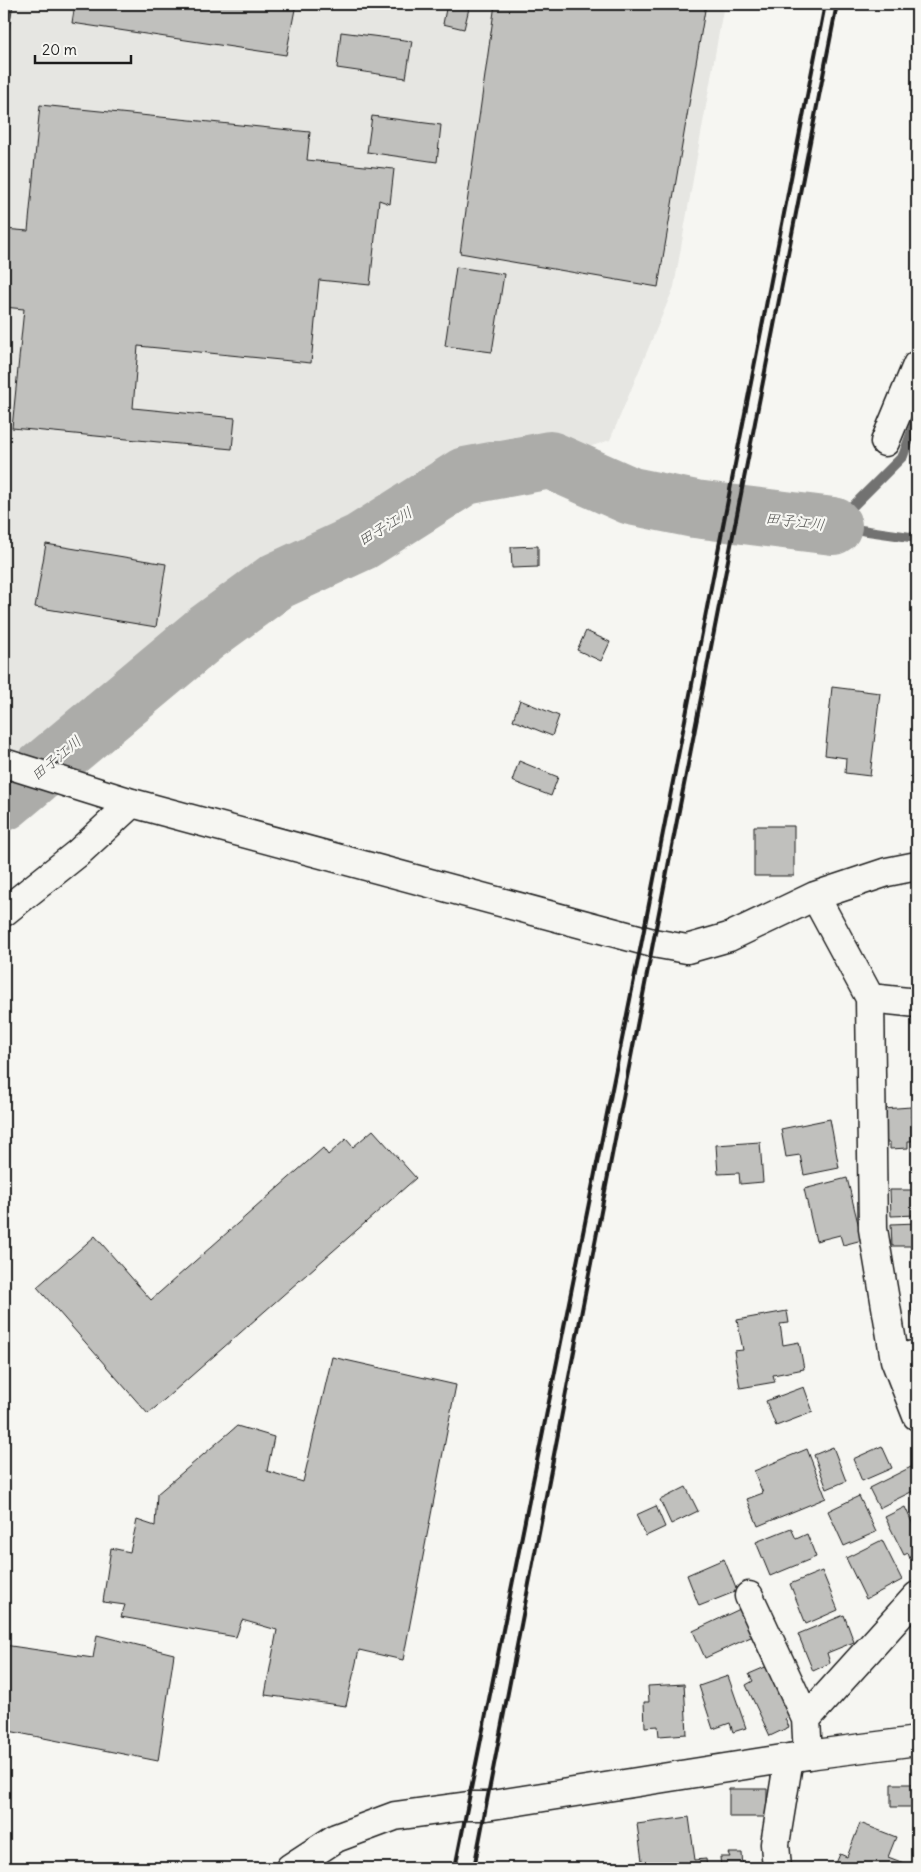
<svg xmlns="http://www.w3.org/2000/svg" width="921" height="1872" viewBox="0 0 921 1872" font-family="Delius,'Klee One',sans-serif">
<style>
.built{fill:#e6e6e2}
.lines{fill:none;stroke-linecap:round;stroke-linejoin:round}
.stream{stroke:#727271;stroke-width:10}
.river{stroke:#acaca9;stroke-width:58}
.building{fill:#c0c0bd;stroke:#1c1c1c}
.minor-casing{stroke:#1c1c1c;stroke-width:31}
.tertiary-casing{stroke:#1c1c1c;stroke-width:31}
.minor{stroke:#f6f6f2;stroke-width:28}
.tertiary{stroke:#f6f6f2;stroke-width:28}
.rail{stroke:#1c1c1c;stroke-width:4}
.labels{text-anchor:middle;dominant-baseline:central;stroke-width:4.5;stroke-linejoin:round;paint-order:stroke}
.water-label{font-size:15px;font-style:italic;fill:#565654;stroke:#f6f6f2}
</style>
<rect width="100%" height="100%" fill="#f6f6f2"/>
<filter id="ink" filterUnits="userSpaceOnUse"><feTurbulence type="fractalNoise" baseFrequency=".02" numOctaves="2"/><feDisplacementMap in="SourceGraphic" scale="10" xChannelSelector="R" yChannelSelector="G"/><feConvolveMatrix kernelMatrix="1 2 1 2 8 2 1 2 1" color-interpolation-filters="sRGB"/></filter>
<g filter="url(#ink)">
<path class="built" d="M 4,4 L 724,4 L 674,287 L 610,440 L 436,498 L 209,622 L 39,801 L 4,828 Z"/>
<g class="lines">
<path class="stream" d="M 833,526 L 903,456 L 917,417
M 833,526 L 917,538"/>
<path class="river" d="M 4,802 L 206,633 L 277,581 L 361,542 L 465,476 L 550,460 L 631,496 L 695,509 L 833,526"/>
</g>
<path class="building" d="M 4,4 L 13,4 L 8,33 L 4,32 Z
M 75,4 L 296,4 L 286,55 L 72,23 Z
M 447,4 L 470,4 L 464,29 L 443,24 Z
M 495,4 L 706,4 L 658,287 L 460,253 Z
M 341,32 L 412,41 L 406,78 L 337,68 Z
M 40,105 L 310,132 L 307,160 L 394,169 L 390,204 L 379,200 L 370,285 L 319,280 L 311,363 L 138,346 L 133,408 L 235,418 L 232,449 L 12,428 L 24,309 L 4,307 L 4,229 L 28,231 Z
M 372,116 L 441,125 L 437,162 L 367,152 Z
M 456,267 L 504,274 L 492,352 L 445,346 Z
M 46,544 L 166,564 L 156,627 L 35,607 Z
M 538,546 L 538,567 L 512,568 L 511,547 Z
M 586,631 L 610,642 L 601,661 L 577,650 Z
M 832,687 L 880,693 L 870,776 L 845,773 L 846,758 L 825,755 Z
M 520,700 L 559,716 L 552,736 L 513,720 Z
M 519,761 L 558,777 L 551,796 L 512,781 Z
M 754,826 L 794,826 L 794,876 L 754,876 Z
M 917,1045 L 917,1083 L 915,1083 Z
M 911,1107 L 912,1141 L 908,1141 L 908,1148 L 890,1149 L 890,1142 L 885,1142 L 883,1109 Z
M 830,1119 L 839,1168 L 804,1175 L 800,1155 L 786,1157 L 781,1129 Z
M 373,1130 L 416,1178 L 148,1414 L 37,1287 L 95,1236 L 151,1300 L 323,1148 L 328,1155 L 346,1139 L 353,1147 Z
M 760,1142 L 763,1182 L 740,1184 L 739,1173 L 718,1174 L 716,1145 Z
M 847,1178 L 862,1240 L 843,1245 L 840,1235 L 816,1241 L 804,1189 Z
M 890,1190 L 917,1190 L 917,1215 L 891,1216 Z
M 917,1223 L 917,1246 L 892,1246 L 891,1224 Z
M 912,1305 L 917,1305 L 917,1328 L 912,1312 Z
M 787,1311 L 789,1323 L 780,1324 L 783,1345 L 799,1342 L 804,1369 L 773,1375 L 775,1382 L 740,1388 L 734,1351 L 743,1350 L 737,1320 Z
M 332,1357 L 456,1385 L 403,1660 L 359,1650 L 346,1706 L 265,1695 L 277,1630 L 242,1620 L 236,1637 L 121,1617 L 125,1605 L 103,1602 L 111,1548 L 130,1552 L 137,1520 L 155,1526 L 157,1494 L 237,1426 L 274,1437 L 267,1471 L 303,1482 Z
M 804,1387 L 813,1412 L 776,1426 L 766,1401 Z
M 882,1446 L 892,1468 L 862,1481 L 853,1459 Z
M 833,1447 L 846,1481 L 827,1489 L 814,1455 Z
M 807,1449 L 826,1498 L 758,1526 L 747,1499 L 763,1493 L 754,1471 Z
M 913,1466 L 917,1474 L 913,1478 L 917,1489 L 879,1508 L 869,1488 Z
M 686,1487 L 698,1511 L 671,1524 L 660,1500 Z
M 859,1496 L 876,1532 L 844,1546 L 828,1511 Z
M 656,1506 L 665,1527 L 646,1536 L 636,1515 Z
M 905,1507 L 917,1533 L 917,1555 L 910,1559 L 908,1553 L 904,1555 L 885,1517 Z
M 791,1528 L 796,1539 L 807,1534 L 816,1557 L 770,1576 L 756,1542 Z
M 882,1540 L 902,1580 L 866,1599 L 846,1558 Z
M 724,1559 L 737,1591 L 699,1606 L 687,1575 Z
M 822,1571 L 838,1610 L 806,1624 L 790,1584 Z
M 740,1609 L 753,1636 L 705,1658 L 693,1631 Z
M 844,1615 L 854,1642 L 827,1653 L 830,1663 L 813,1671 L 798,1634 Z
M 97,1635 L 174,1654 L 158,1761 L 4,1730 L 4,1645 L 93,1658 Z
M 770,1665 L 793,1715 L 785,1719 L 789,1727 L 770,1736 L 746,1685 L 753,1681 L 749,1674 Z
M 728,1676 L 746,1728 L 733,1732 L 730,1723 L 713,1729 L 699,1686 Z
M 684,1684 L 687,1734 L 659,1736 L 658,1726 L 645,1727 L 644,1702 L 649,1702 L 648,1686 Z
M 891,1784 L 917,1784 L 917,1807 L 891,1807 Z
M 729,1789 L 767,1789 L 767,1817 L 729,1817 Z
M 689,1817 L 695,1860 L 706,1859 L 707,1868 L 643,1868 L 637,1824 Z
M 860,1823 L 896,1837 L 888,1857 L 917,1868 L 834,1868 L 840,1854 L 847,1857 Z
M 728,1853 L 742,1853 L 743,1868 L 721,1868 L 720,1857 L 730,1857 Z"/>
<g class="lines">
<g class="minor-casing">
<path id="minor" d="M 885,442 L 917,365
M 4,763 L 132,803 L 653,943 L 687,949 L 729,937 L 815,896 L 887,872 L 917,866
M 815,896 L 870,998 L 873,1229 L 895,1360 L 917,1416
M 4,912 L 78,853 L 132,803
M 870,998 L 917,1003
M 895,1360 L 917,1354
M 749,1596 L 806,1719 L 808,1755
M 806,1719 L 917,1596
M 777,1868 L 775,1844 L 789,1758"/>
</g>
<g class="tertiary-casing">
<path id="tertiary" d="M 290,1868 L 336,1838 L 395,1816 L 468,1806 L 486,1806 L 808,1755 L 917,1741"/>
</g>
<use href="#minor" class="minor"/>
<use href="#tertiary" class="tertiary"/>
<path class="rail" d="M 455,1868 L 642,940 L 825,4
M 474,1868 L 653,943 L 837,4"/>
</g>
</g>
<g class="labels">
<g class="water-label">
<text transform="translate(795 521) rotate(7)">田子江川</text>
<text transform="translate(385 526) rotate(-31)">田子江川</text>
<text transform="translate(56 758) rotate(-40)">田子江川</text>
</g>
</g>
<rect width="921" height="1872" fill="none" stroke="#f6f6f2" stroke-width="20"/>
<rect x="10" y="10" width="901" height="1852" fill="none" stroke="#1c1c1c" stroke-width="2" filter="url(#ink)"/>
<path d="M35 55v8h96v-8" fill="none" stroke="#1c1c1c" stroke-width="2.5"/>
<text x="42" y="55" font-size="15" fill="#1c1c1c" stroke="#f6f6f2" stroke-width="4" paint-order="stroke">20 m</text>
</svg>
